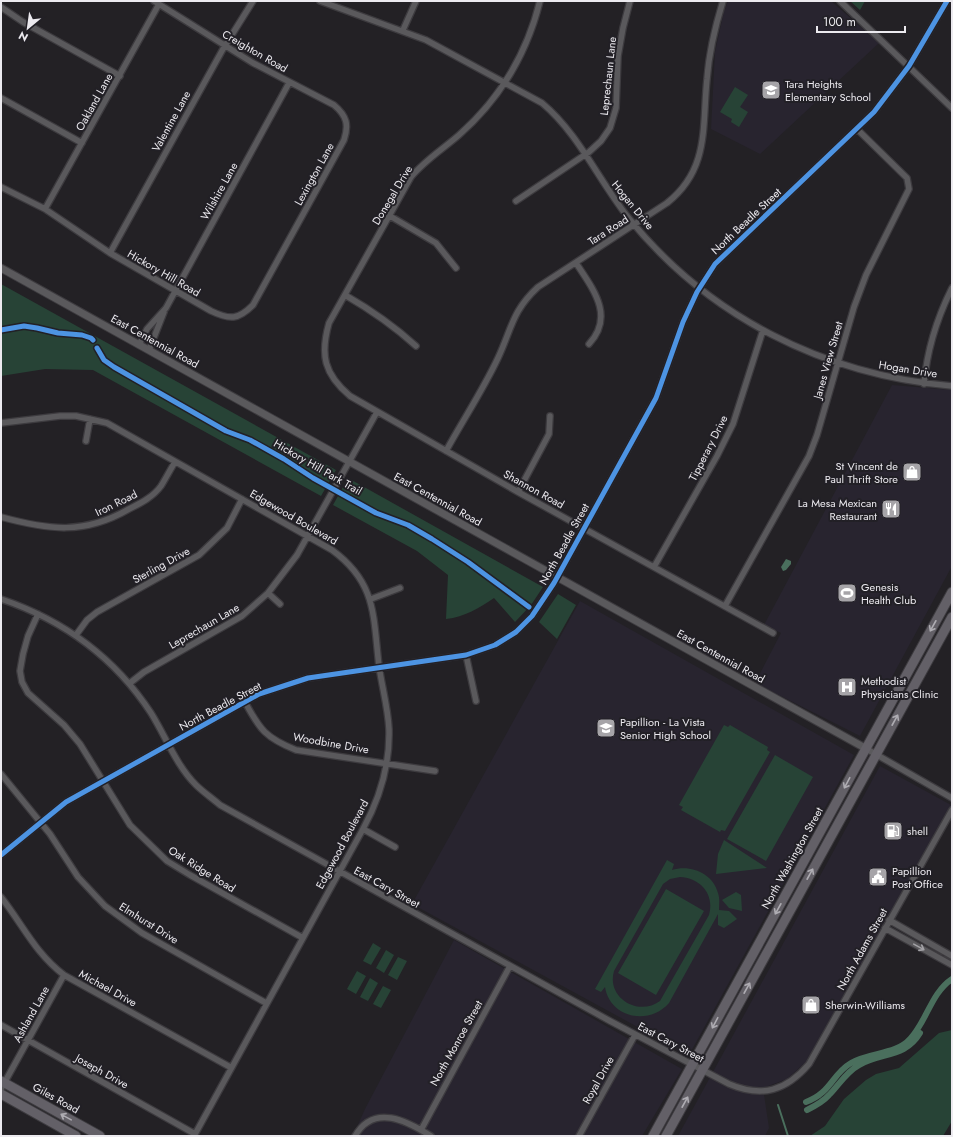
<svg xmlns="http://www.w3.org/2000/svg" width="953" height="1137" viewBox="0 0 953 1137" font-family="Jost,sans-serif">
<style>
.built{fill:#28242f}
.green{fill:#274336;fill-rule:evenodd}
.water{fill:#4a6f5d}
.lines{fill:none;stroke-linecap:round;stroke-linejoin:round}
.stream{stroke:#4a6f5d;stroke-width:2}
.canal{stroke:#4a6f5d;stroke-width:6}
.minor-casing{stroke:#3d3b3f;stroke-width:8}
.tertiary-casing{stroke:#3d3b3f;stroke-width:9}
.primary-casing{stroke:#3d3b3f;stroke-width:11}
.minor{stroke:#5a595c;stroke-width:5.5}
.tertiary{stroke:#5a595c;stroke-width:7}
.primary{stroke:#636067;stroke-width:9}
.cycleway-casing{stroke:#222026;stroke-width:8}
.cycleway{stroke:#4d94e3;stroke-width:5}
.oneway{stroke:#aeacb2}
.oneway2{stroke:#a3a2a6}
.labels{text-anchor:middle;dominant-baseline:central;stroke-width:4;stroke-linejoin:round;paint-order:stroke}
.street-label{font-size:11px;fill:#eceaef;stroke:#222026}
.poi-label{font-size:11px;fill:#eceaef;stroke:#222026;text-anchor:start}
</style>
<rect width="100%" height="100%" fill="#232125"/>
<path class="built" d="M 728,1 L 831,1 L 879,43 L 760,154 L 711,129 L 715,52 L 724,11 Z
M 892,385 L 952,390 L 952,566 L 860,736 L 755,683 L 781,633 L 764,625 Z
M 580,601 L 854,755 L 689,1055 L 412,904 Z
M 880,766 L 951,805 L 806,1062 L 787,1079 L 763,1088 L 769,1128 L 765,1136 L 678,1136 Z
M 454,940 L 682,1069 L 642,1136 L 353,1136 L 365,1109 Z"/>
<path class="green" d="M 850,1 L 865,1 L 860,10 Z
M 735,87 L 748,95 L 740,107 L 748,112 L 739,127 L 731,122 L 732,119 L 720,112 Z
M 1,284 L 336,470 L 321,496 L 93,370 L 45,369 L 1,376 Z
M 348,478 L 543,587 L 531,605 L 515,622 L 494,598 C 479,608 465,617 446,619 L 448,575 L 417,551 L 333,505 Z
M 558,594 L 576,605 L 557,639 L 539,622 Z
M 724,725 L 728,727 L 730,725 L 768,747 L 767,750 L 770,752 L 725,831 L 721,830 L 720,832 L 681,810 L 683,807 L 679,805 Z
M 775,755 L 813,777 L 766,861 L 727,839 Z
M 724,840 L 767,868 L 716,874 L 718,854 Z
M 667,860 L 674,864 L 672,870 C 690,864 713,873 718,893 C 720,899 719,904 719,910 L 729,911 L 737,919 L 724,928 L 718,925 L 718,914 L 669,1003 C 649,1026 610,1018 605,987 L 601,992 L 595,989 ZM 680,877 C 700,878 715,894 709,915 L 660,1001 C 639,1017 606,998 614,971 L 663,884 L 670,879 Z
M 666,889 L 704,911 L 656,995 L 618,973 Z
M 736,892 L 741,895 L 742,911 L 729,908 L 722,900 Z
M 373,943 L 381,948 L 371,965 L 363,961 Z
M 386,950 L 394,955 L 384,973 L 376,968 Z
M 398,957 L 407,961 L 397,980 L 388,975 Z
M 357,971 L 366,976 L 356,994 L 347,989 Z
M 370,978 L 378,983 L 368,1001 L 360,997 Z
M 383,986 L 391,990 L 381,1008 L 373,1004 Z
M 952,1030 L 952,1121 L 943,1136 L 810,1136 L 825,1126 L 844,1099 L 866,1080 L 876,1074 L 899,1068 L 939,1033 Z"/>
<path class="water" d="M 786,559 L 791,561 L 791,564 L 786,570 L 783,571 L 781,567 Z"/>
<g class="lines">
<path class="stream" d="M 778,1105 L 788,1136"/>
<path class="canal" d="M 806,1102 C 831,1093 832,1074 851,1063 C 869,1052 896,1055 910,1039 C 927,1021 931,993 952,979
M 807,1110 C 815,1106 823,1102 829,1095 C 839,1085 846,1072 859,1065 C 882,1052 905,1058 920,1033"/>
<g class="minor-casing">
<path id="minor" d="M 320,1 L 426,40 L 542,103 C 578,133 598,179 627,216 C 708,317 824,375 952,386
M 540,1 C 527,53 500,99 459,135 C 443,149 425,160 411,177 L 329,323 C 320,355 324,374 350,396 L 518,492 L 773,633
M 840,1 L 952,108
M 1,7 L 23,22 L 120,76
M 403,30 L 416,1
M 1,98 L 82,143
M 1,187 L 45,209 L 110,253 L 211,311 C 230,320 238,320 253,305 L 344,140 C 349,125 347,116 334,105 L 253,63 L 154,1
M 516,201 L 589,152 L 601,141 L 610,128 L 616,108 L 618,56 L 623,28 L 630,1
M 45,209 L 159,4
M 390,216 L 436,243 L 456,268
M 110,253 L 223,49 L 253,1
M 576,263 C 593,289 615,316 589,344
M 345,295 C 371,310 394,326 416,346
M 139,345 L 147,329 L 166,308 L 289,83
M 149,350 L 164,312
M 924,384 C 927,350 937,318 952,288
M 1,423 L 60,416 L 76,416 L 107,423 L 332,550 C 377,583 373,616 379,666 C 382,687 388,708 389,729 C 390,764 380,798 363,829 L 194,1136
M 86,441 L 90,419
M 446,451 C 463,420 483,390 498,358 C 512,328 512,311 538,287 L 667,203 C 710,169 702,126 707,79 C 709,52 715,27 723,1
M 518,492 L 549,434 L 550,416
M 1,517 C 49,530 84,535 129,509 C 141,503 153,497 161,486 C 166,478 170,470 175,462
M 654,567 L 717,456 L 733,424 L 763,330
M 268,593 L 280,604
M 1,599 C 63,620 115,658 151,713 C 166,737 176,765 196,785 C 203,792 212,798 220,805 L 610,1021 L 729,1084 C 762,1098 786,1091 809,1064 L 952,810
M 371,599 L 400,588
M 725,606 L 809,456 L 817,435 L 854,307 L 866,275 L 909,189 L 907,178 L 857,129
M 38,614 L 28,636 L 23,654 L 20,671 L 22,682 L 28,693 L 64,725 L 80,744 L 130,825 L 167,861 L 190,875 L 303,938
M 76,635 L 87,620 L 97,612 L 199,555 L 227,528 L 242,499
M 466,655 L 476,701
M 130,683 L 144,672 L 242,616 L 268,593 L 297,555 L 377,412
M 245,702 C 260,730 266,738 296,750 L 435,771
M 865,748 L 952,798
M 1,774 L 50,834 L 78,877 L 105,906 L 142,933 L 266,1003
M 363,829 L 395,847
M 1,855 L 66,802 L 259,694 L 308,678 L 466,655 L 495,645 L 516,632 L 532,616 L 554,583 L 656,398 L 683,322 L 697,292 L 715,264 L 874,112 L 909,66 L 947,1
M 1,897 C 23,925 35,953 64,975 L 230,1067
M 889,920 L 952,956
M 885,928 L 952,965
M 1,1025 L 195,1134
M 1,1089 L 64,975
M 421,1130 L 510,966
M 355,1136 C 374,1103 407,1121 431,1136
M 579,1136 L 635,1035"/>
</g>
<g class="tertiary-casing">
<path id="tertiary" d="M 1,268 L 865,748"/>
</g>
<g class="primary-casing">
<path id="primary" d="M 1,1081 L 100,1136
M 1,1094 L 76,1136
M 653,1136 L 952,592
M 666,1136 L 952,617"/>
</g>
<use href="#minor" class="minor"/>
<use href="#tertiary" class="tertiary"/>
<use href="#primary" class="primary"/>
<g class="cycleway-casing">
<path id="cycleway" d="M 1,330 L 24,326 L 37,328 L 58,333 L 82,335 L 91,338 L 93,340
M 97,348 L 104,360 L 114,367 L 226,431 L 250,440 L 284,459 L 313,478 L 376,513 L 408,525 L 432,539 L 468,562 L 529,607
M 1,855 L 66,802 L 259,694 L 308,678 L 466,655 L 495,645 L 516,632 L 532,616 L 554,583 L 656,398 L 683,322 L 697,292 L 715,264 L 874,112 L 909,66 L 947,1"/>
</g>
<use href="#cycleway" class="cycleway"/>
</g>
<defs><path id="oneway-shaft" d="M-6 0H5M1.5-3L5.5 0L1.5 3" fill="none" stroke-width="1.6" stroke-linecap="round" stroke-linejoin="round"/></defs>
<g class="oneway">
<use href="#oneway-shaft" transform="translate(933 626) rotate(119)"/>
<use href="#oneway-shaft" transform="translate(895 720) rotate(-61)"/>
<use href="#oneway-shaft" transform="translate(847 783) rotate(118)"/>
<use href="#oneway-shaft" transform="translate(810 874) rotate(-61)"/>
<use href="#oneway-shaft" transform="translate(778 909) rotate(119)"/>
<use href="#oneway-shaft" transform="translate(747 988) rotate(-61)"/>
<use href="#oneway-shaft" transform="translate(715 1023) rotate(118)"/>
<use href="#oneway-shaft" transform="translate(685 1102) rotate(-61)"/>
<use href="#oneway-shaft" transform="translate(66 1117) rotate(-151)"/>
</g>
<use class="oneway2" href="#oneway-shaft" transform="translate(919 947) rotate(29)"/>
<defs>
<g id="school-square" transform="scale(1)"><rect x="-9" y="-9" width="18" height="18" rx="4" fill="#a6a4a8" stroke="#222026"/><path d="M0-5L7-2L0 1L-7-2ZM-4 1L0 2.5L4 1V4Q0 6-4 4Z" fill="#fff"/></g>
<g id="shop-square" transform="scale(1)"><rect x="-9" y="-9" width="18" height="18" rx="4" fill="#a6a4a8" stroke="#222026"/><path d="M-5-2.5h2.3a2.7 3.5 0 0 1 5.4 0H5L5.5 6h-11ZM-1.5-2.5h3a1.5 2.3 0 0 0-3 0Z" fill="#fff"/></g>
<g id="restaurant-square" transform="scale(1)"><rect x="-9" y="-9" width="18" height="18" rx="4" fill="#a6a4a8" stroke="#222026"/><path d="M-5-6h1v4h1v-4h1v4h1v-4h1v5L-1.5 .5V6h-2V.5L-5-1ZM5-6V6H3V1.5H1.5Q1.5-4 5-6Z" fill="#fff"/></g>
<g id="stadium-square" transform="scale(1)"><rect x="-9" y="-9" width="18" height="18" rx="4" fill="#a6a4a8" stroke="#222026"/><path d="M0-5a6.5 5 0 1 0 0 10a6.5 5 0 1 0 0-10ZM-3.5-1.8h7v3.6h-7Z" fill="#fff"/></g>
<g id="hospital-square" transform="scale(1)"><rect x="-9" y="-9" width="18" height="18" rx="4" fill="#a6a4a8" stroke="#222026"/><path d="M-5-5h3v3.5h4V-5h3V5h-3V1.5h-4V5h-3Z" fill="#fff"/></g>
<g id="fuel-square" transform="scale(1)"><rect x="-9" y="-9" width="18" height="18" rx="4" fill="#a6a4a8" stroke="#222026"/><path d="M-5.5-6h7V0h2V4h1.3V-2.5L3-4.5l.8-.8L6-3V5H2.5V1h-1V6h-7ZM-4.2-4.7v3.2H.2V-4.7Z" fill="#fff"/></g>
<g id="civic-square" transform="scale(1)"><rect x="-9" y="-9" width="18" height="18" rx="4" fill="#a6a4a8" stroke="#222026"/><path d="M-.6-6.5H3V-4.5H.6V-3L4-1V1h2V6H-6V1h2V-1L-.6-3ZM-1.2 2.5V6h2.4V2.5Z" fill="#fff"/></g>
</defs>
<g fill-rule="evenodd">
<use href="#school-square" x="771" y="90"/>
<use href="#shop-square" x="912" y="472"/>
<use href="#restaurant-square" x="891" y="509"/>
<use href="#stadium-square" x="847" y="593"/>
<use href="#hospital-square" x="847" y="687"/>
<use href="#school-square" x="606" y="728"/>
<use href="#fuel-square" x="893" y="831"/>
<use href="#civic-square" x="878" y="877"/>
<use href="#shop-square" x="811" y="1005"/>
</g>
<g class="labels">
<g class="street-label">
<text transform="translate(255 51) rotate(30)">Creighton Road</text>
<text transform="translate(608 76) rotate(-84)">Leprechaun Lane</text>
<text transform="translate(94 102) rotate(-61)">Oakland Lane</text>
<text transform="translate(171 121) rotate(-61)">Valentine Lane</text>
<text transform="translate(314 174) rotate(-61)">Lexington Lane</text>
<text transform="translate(219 191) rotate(-61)">Wilshire Lane</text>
<text transform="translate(392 195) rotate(-59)">Donegal Drive</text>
<text transform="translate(633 205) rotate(51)">Hogan Drive</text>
<text transform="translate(746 221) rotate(-43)">North Beadle Street</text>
<text transform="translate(608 230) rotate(-33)">Tara Road</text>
<text transform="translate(164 273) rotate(30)">Hickory Hill Road</text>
<text transform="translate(155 341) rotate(29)">East Centennial Road</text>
<text transform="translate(828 360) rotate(-74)">Janes View Street</text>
<text transform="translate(908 369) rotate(9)">Hogan Drive</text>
<text transform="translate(708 448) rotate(-63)">Tipperary Drive</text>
<text transform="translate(318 467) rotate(30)">Hickory Hill Park Trail</text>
<text transform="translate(534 489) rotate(29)">Shannon Road</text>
<text transform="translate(438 499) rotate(29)">East Centennial Road</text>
<text transform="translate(116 503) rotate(-26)">Iron Road</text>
<text transform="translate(294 517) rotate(30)">Edgewood Boulevard</text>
<text transform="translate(564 544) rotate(-61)">North Beadle Street</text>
<text transform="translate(161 565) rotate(-29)">Sterling Drive</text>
<text transform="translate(204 626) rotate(-30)">Leprechaun Lane</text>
<text transform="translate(721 656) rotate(29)">East Centennial Road</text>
<text transform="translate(220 706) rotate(-28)">North Beadle Street</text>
<text transform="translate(331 743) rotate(10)">Woodbine Drive</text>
<text transform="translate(342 844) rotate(-62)">Edgewood Boulevard</text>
<text transform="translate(792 858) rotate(-61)">North Washington Street</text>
<text transform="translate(202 869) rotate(32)">Oak Ridge Road</text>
<text transform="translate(387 887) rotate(29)">East Cary Street</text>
<text transform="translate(149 923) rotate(32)">Elmhurst Drive</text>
<text transform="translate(862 949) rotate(-61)">North Adams Street</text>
<text transform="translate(108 988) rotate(29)">Michael Drive</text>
<text transform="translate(31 1014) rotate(-61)">Ashland Lane</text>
<text transform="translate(671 1042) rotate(28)">East Cary Street</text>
<text transform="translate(456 1043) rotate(-61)">North Monroe Street</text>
<text transform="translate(102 1071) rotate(29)">Joseph Drive</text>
<text transform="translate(598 1080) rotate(-61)">Royal Drive</text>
<text transform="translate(56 1098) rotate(29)">Giles Road</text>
</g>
<g class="poi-label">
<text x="785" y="84">Tara Heights<tspan x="785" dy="13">Elementary School</tspan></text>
<text x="898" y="466" text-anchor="end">St Vincent de<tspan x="898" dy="13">Paul Thrift Store</tspan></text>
<text x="877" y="503" text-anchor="end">La Mesa Mexican<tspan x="877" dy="13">Restaurant</tspan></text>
<text x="861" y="587">Genesis<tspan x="861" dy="13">Health Club</tspan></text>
<text x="861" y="681">Methodist<tspan x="861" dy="13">Physicians Clinic</tspan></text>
<text x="620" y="722">Papillion - La Vista<tspan x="620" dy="13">Senior High School</tspan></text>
<text x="907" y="831">shell</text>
<text x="892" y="871">Papillion<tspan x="892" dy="13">Post Office</tspan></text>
<text x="825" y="1005">Sherwin-Williams</text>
</g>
</g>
<rect width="953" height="1137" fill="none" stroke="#eceaef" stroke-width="4"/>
<g transform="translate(28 28) rotate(209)" stroke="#222026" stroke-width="3" paint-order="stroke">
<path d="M0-3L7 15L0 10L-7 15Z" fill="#eceaef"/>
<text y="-6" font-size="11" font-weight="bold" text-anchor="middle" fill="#eceaef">N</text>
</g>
<path d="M817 26v6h88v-6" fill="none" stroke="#eceaef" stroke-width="2"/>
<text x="823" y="26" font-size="12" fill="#eceaef" stroke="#222026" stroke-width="3" paint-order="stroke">100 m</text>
</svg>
